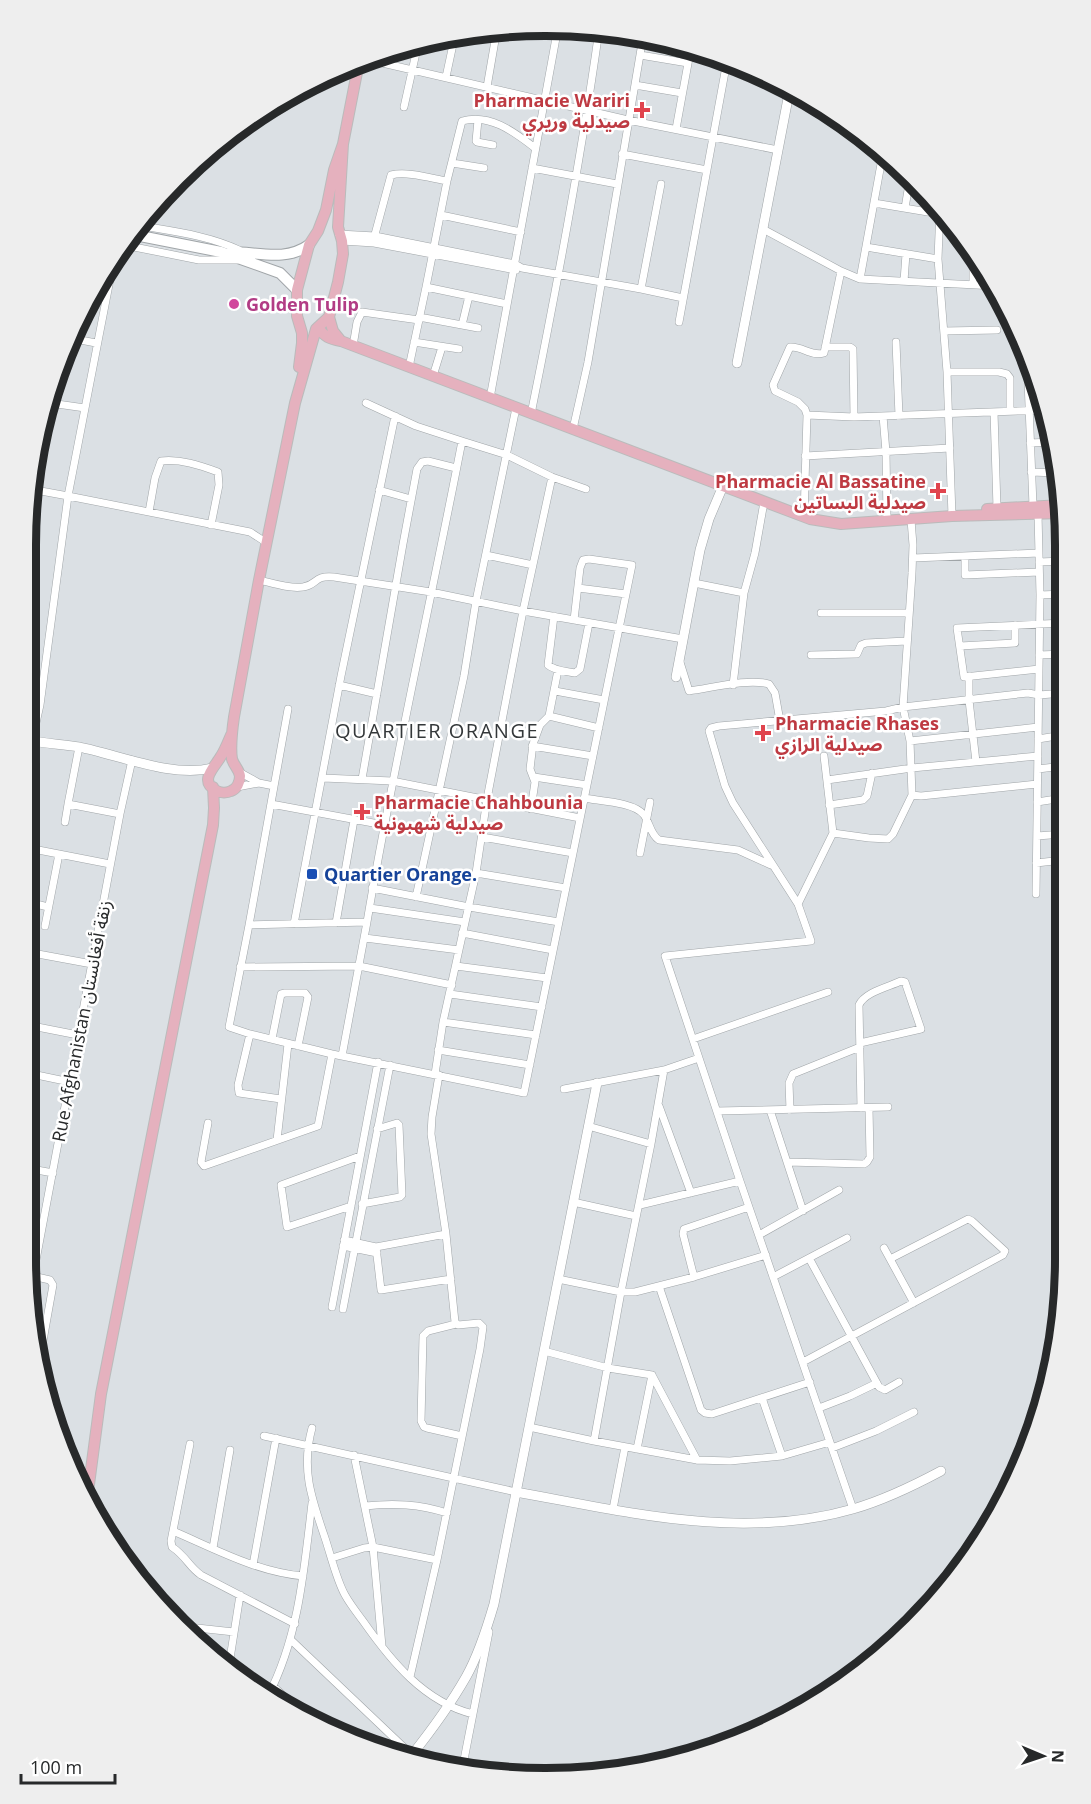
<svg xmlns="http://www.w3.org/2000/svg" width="1091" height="1804" viewBox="0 0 1091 1804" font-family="'Open Sans','Noto Sans Arabic',sans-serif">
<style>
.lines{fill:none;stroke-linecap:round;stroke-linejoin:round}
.minor-casing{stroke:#a0a5a8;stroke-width:8}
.tertiary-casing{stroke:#a0a5a8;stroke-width:10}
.secondary-casing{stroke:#a0a5a8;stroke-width:12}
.primary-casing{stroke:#babbbb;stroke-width:12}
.minor{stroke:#fff;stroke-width:7}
.tertiary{stroke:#fff;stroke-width:9}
.secondary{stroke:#fff;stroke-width:10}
.primary{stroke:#e5b1be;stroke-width:10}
.health-dot{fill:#e0444e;stroke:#fff;stroke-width:2}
.hotel-dot{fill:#d1479c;stroke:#fff;stroke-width:2}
.transit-dot{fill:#1a4fb4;stroke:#fff;stroke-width:2}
.labels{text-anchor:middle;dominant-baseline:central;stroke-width:5;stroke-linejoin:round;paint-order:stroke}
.health-label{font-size:18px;font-weight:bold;fill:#be3a42;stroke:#fff;text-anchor:end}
.hotel-label{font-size:18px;font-weight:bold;fill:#b23c85;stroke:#fff;text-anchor:start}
.transit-label{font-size:18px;font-weight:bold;fill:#164399;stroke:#fff;text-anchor:start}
.street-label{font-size:18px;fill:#27292a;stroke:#fff}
.neighbourhood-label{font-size:20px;letter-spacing:1.5px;fill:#34383a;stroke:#fff}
.rim{fill:none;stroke:#27292a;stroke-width:8}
</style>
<rect width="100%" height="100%" fill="#dbe0e4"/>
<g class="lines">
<g class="minor-casing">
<path id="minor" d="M 640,55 L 688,63
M 365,59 L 628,120 L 778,150
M 446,77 L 455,35
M 635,85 L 682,93
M 487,87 L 497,29
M 404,107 L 418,44
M 478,120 L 476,141 L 477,142 L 493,145
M 676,129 L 691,47
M 622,154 L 707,170
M 452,163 L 484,168
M 532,168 L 617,184
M 874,203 L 940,214
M 905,208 L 910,178
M 940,208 L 938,259 L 947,372 L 952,516
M 441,215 L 521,232
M 137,225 C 170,231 208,235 239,250
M 763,229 L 841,271 L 860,279 L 996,286
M 339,234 L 375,236 L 515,264 L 522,268 L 641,289 L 661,184
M 374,238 L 391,175 C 407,171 430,178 447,181
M 342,241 L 374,243 L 516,270
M 124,245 L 199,260 L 237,260
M 866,247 L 938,259
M 860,279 L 883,153
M 904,281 L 906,254
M 973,284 L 973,253
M 426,287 L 507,304
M 641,289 L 683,298
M 96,293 L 105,296
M 419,317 L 462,325 L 469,296
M 679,322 L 727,61
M 462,325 L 478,328
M 944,331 L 997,330
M 70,338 L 96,343
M 414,342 L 459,349
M 896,342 L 899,416
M 353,346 L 357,322 L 362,312 L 419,320
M 825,347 L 850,347 L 853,349 L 854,417
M 1027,355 L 1033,506
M 409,367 L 426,287 L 447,181 L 462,121 C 490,113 514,132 535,148
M 947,372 L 999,372 L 1007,374 L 1010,378 L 1010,411
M 433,376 L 442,347
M 490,398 L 558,27
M 50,403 L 85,408
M 366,403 L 416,426 L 462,441
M 994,412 L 997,508
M 531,414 C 557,286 581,159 599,30
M 807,415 L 805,409 L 798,402 L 775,391 L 773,385 L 790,347 C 802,346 812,357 824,353 L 841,271
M 883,416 L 886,452 L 887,516
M 573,429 L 588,362 L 643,37
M 1030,443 L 1051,442
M 805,456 L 950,448
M 1031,472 L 1057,473
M 30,489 L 68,496 L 113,264
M 379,490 L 411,499
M 149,512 L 155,478 L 161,461 C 181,459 199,465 218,472 L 219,485 L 211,525
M 804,517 L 807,415 L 854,417 L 1044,410
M 486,555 L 533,565
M 965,556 L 965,575 L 1039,572
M 913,558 L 1039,553
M 1039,562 L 1064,561
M 259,580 C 272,583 289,589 303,587 C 318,585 313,575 334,577 L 431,592 L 523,611 L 683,639
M 694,583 L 744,593 L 755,553 L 764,502
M 578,588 L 626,594
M 1040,595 L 1064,594
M 821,613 L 909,613
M 554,616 L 548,665 C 555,671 566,671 575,673 L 580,669 L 589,623
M 960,646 L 1015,643 L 1015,625
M 811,655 L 857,654 L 861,645 L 866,643 L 907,641
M 1039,655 L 1064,654
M 679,659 L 689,691 C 712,688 748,678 769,684 L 775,693 L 780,721
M 1039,669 L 964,677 L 957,628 L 1064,623
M 558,670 L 549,716 L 599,728
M 969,676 L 969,700 L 976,762
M 339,685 L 377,694
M 733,685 L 744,593
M 555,691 L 604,700
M 29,704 L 40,705
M 288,709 L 249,925 L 229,1027 L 250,1034 L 332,1054 L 524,1093 L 632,565 L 589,559 L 583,560 L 580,568 L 574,620
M 1038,739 L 1063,735
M 32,741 L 40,705 L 68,496 L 250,532 L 267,543
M 910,741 L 1038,727
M 532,746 L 593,756
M 79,747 L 68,804 L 120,814
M 824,756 L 833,833
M 1038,769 L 1063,766
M 239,772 L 259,783 L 274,786
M 534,777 L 587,785
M 323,778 L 392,781 L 580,818
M 362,779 L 403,544 L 417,469 L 422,462 L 428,461 L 456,468
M 827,780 L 912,768 L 1038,756
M 237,787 L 259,783
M 912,795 L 921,796 L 1037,784
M 584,798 C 599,801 635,802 644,815 C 650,823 650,834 659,840 L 738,850 L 771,865
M 1037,802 L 1063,798
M 271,804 L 384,825
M 829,805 L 863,800 L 867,796 L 872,773
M 531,809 L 535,782 L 530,769 L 533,744 L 540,725 L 549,716
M 65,822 L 68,804
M 1037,836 L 1063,834
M 482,837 L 573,853
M 28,848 L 110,864
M 640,853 L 650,802
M 1036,863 L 1063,860
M 476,873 L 566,888
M 372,888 L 469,907 L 559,922
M 1036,894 L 1040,595 L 1038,514
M 416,897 L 464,676 L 476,601 L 516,408
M 28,902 L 48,907
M 798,904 L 833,833 L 869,838 L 888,839 L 893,834 L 912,795 L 910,741 L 903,707 L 912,573 L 913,545 L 911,520
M 370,908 L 465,922
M 367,922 C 394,761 431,602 462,441 L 507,455 L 552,477 L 586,489
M 336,923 L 354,820
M 294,924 L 341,676 L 395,416
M 249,925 L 367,922 L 342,1056
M 45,926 L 59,854
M 462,933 L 553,950
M 365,938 L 459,950
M 27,952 L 92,964
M 456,966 L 547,978
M 240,967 L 359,966 L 452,985
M 450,994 L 542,1007
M 443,1022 L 536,1035
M 27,1025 L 78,1035
M 250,1034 L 238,1085 L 239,1093 L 281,1099
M 272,1039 L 281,994 L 285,993 L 305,993 L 308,997 L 298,1046
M 693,1039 L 828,992
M 860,1043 L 921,1029 L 905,982 L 901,981 C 888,987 865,992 859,1005 L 861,1108
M 438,1050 L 530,1065
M 27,1073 L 70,1082
M 435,1074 L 443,1022 L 476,873 L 487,799 L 523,611 L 552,477
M 564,1089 L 664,1070 L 699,1058
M 659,1106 L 691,1193
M 770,1110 L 803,1211
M 790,1110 L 789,1083 L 793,1074 L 860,1047
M 717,1111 L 888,1107
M 208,1123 L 201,1162 L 204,1166 L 318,1126 L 332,1054
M 588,1126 L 651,1144
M 277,1140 L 288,1044
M 787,1162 L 864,1164 L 867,1162 L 870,1157 L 869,1108
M 26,1168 L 53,1173
M 573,1202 L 636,1216
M 362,1204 L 400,1197 L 402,1195 L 399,1125 L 397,1123 L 377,1129
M 640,1205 L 740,1181
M 351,1206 L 287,1227 L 281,1185 L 360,1156
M 446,1234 L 376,1247 L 381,1290 L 451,1279
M 759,1235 L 839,1190
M 344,1240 L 376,1247
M 343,1246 L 377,1253
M 884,1248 L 914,1303
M 809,1258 L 879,1387 L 885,1390 L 899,1382
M 28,1275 L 50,1280 L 53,1285 L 41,1352
M 33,1276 L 120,814 L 132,760
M 694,1277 L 683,1234 L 684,1229 L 749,1207
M 773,1277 L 847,1238
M 558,1279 L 621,1292 L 635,1292 L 694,1277 L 766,1255
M 659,1286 L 701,1410 L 705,1413 L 712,1414 L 810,1382
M 332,1307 L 378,1062
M 343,1309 L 390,1065
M 456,1324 L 428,1331 L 423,1336 L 421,1421 L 424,1427 L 427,1428 L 462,1436
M 544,1351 L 608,1368 L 652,1375 L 697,1460
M 803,1362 L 1003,1255 L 1005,1251 L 972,1221 L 968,1219 L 890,1259
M 762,1398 L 782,1456
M 819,1408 L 850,1396 L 877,1383
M 529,1427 L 594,1441 L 697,1460 L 730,1461 L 782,1456 L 830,1442
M 312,1428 C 301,1468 311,1497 324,1535 C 330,1552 336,1579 345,1595 C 350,1604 357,1613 363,1621 C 391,1661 424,1702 473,1714
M 264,1436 L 516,1492
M 594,1441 L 621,1292 L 651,1144 L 664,1070
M 190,1444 L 171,1541 L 172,1547 C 186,1556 189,1567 201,1575 L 295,1624
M 832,1448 L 876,1431 L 914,1412
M 637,1449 L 652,1375
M 354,1455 L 373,1547 L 382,1646
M 365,1506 C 394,1503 419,1504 447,1513
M 613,1509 L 625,1447
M 853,1509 L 740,1181 L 665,956 L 811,941 L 798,904 L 733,803 L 725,786 L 709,731 L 711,728 L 719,726 L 886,711 L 903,707 L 1028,693 L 1039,695 L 1064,693
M 173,1531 C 215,1549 257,1572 303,1576
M 213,1548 L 230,1450
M 332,1558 L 364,1548 L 373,1547 L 437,1560
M 253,1565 L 276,1438
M 188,1627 L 234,1632
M 291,1640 L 412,1755
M 229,1665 L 240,1595
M 410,1677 L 437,1560 L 480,1349 L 483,1327 L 479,1323 L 458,1325 L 455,1322 L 446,1234 L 431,1134 L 432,1117 L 439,1075
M 273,1686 L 303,1714
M 268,1696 C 299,1636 304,1570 312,1503
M 463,1765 L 489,1632"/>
</g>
<g class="tertiary-casing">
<path id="tertiary" d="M 737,363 L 790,88
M 676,677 L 700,550 L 709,519 L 723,486
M 28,740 C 45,744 63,744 79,747 C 119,755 172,778 212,768
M 28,754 L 32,741
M 516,1492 C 628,1512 741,1541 853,1509 C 884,1500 913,1486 941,1471
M 411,1756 C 431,1731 450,1705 466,1677 C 479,1654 487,1628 494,1604 L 597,1083"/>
</g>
<g class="secondary-casing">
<path id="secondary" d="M 130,234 L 221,252 L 280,273 L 297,290
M 231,252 C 258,252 285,262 309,245"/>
</g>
<g class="primary-casing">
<path id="primary" d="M 329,317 L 333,331 L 341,341
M 318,327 C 324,337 330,339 341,341 L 810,519 L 841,524 L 952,516 L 1064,513
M 299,367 L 302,343 L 302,333 L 297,316 L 297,290 L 309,245 L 318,231 L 326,210 L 334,170 L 343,144 L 359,62
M 987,509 L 1063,505
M 231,735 C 228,742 225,750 221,756 C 216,766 197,781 217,791 C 221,793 227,793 231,791 C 237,789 240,782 240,776 C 239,769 234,766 232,759 C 230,746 232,731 234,717 L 259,580 L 295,403 L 316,329 L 329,317 L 338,282 L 343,254 L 342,241 L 338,227 L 343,144
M 88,1492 L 101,1394 L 213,825 L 214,808 L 213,787"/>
</g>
<use href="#minor" class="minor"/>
<use href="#tertiary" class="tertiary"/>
<use href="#secondary" class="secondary"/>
<use href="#primary" class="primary"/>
</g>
<g class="health-dot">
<path d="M639 101h6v6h6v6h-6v6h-6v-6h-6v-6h6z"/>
<path d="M935 482h6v6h6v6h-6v6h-6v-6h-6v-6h6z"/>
<path d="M760 724h6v6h6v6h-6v6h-6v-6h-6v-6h6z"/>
<path d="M359 803h6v6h6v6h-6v6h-6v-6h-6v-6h6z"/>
</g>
<circle class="hotel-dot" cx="234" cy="304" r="6"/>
<rect class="transit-dot" x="306" y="868" width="12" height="12" rx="3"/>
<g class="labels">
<g class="health-label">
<text x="630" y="100">Pharmacie Wariri<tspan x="630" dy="21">صيدلية وريري</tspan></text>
<text x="926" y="481">Pharmacie Al Bassatine<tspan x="926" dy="21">صيدلية البساتين</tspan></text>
<text x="775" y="723" text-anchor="start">Pharmacie Rhases<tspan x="775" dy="21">صيدلية الرازي</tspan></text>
<text x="374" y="802" text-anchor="start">Pharmacie Chahbounia<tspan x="374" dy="21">صيدلية شهبونية</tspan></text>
</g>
<g class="hotel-label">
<text x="246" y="304">Golden Tulip</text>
</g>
<g class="transit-label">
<text x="324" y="874">Quartier Orange.</text>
</g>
<g class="street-label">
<text transform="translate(81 1021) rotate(-79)">Rue Afghanistan زنقة أفغانستان</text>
</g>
<g class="neighbourhood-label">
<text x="437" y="730">QUARTIER ORANGE</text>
</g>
</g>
<path d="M0 0H1091V1804H0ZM545 36H546A509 509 0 0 1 1055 545V1259A509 509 0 0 1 546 1768H545A509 509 0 0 1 36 1259V545A509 509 0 0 1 545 36Z" fill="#eee" fill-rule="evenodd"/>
<path class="rim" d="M545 36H546A509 509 0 0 1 1055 545V1259A509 509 0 0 1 546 1768H545A509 509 0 0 1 36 1259V545A509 509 0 0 1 545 36Z"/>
<g transform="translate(1043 1756) rotate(92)" stroke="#ffffff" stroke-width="4.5" paint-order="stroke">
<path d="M0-4.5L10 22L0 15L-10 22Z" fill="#27292a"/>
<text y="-9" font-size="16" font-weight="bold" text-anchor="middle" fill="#27292a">N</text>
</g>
<path d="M21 1774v9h94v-9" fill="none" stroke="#27292a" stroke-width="3"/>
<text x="30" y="1774" font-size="18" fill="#27292a" stroke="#ffffff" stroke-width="4.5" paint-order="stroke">100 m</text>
</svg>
